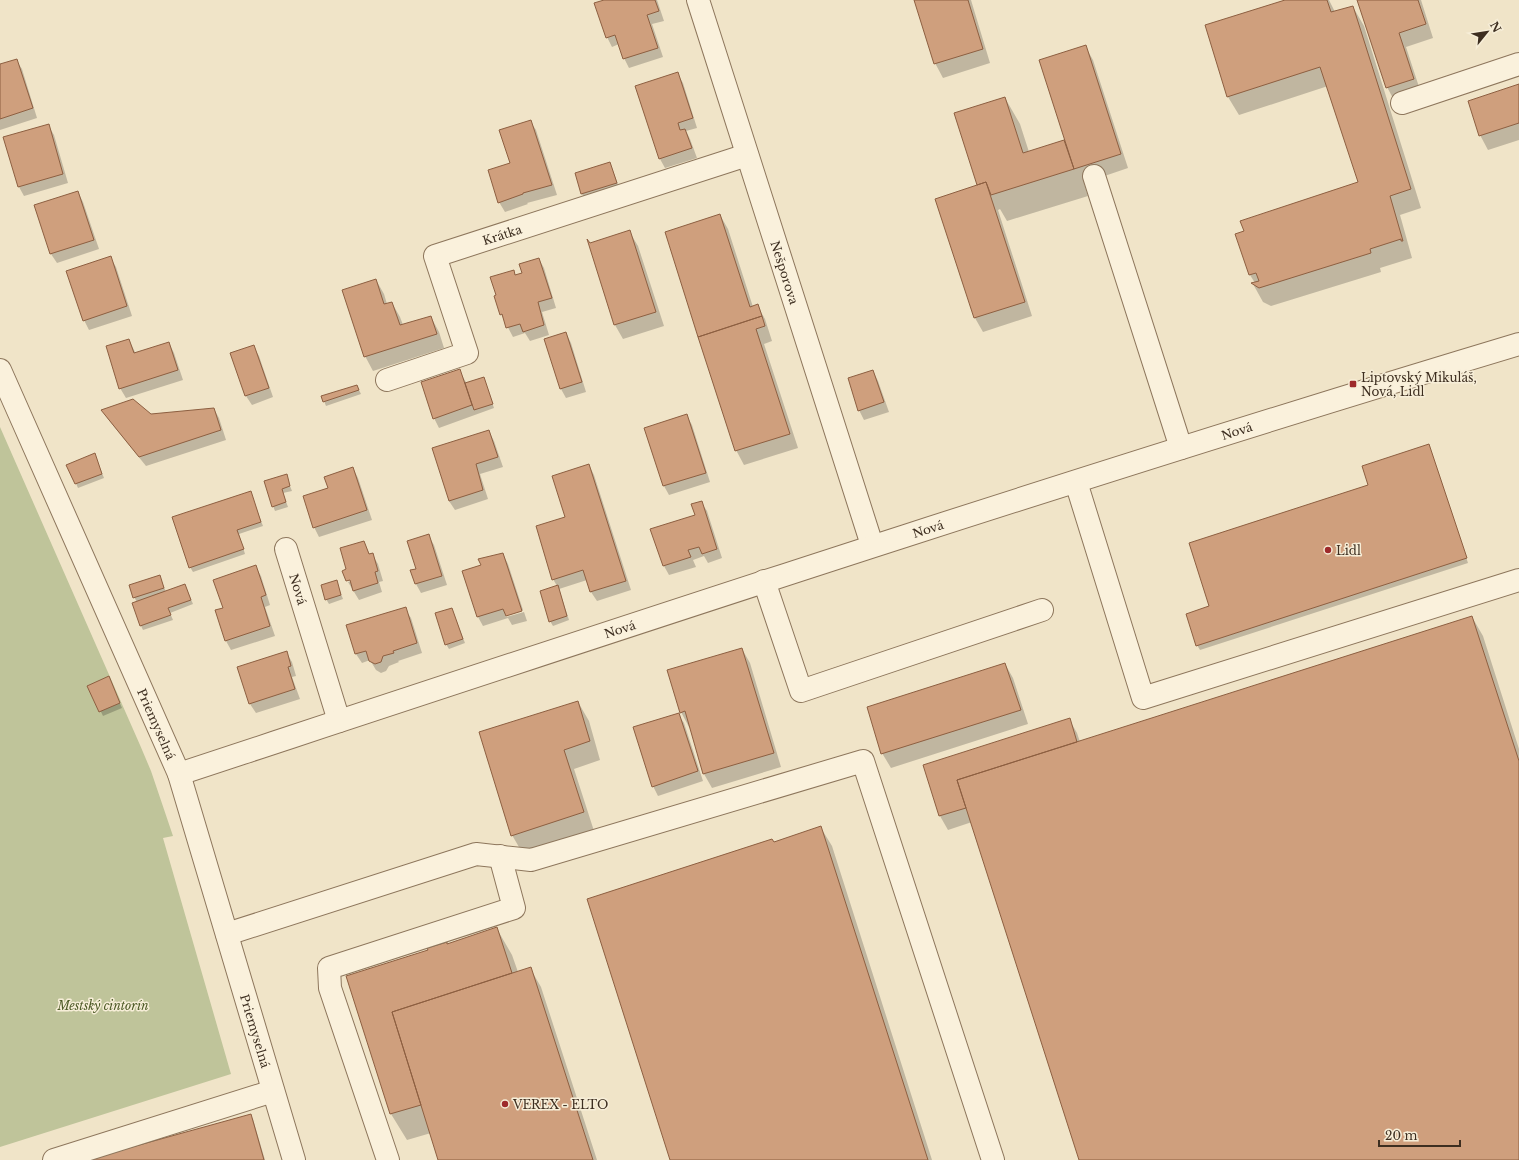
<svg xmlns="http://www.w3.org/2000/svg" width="1519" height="1160" viewBox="0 0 1519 1160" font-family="'Libre Baskerville',serif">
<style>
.cemetery{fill:#bfc49a}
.shadow{fill:#0003}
.building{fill:#cf9f7d;stroke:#8d5f41}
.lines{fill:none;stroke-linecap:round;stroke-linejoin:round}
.minor-casing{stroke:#8d765c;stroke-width:24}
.minor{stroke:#faf1dc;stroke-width:22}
.poi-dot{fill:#9e2a2b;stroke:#f7eed8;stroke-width:1.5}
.labels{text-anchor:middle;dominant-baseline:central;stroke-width:3;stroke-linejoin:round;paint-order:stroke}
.street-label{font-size:12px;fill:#3d2e20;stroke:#f7eed8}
.poi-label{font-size:12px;fill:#3d2e20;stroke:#f7eed8;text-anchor:start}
.park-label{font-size:12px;font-style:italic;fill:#4d5a26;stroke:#f7eed8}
</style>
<rect width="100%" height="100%" fill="#f0e4c8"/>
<path class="cemetery" d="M 0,427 L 140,745 L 151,771 L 173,836 L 163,838 L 231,1074 L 0,1147 Z"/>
<path class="shadow" d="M 608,0 L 657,0 L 664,21 L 652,24 L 663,57 L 629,68 L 624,58 L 619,44 L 612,47 L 607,37 Z
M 915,0 L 971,0 L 990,63 L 943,78 L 935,63 Z
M 1288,0 L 1329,0 L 1335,12 L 1353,7 L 1364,26 L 1421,208 L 1400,215 L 1412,258 L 1380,268 L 1381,272 L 1271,306 L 1263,302 L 1253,284 L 1255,283 L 1250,275 L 1360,182 L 1328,86 L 1239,115 L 1228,97 Z
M 1358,0 L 1421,0 L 1433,38 L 1406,47 L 1421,93 L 1395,102 L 1387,87 Z
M 1085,46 L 1093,60 L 1128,168 L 1084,183 L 1088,196 L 1007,221 L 1000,209 L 998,210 L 1032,316 L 983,332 L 975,318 L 936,199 L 978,186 L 1005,98 L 1020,124 L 1029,152 L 1064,141 L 1067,145 Z
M 16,60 L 22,69 L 37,118 L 0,130 L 0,65 Z
M 677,73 L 683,83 L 697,128 L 686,131 L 690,139 L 697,158 L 665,168 L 660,159 Z
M 1519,85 L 1519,140 L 1488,150 L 1480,135 Z
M 530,121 L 536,130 L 557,195 L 527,203 L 528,204 L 505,212 L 499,202 L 511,164 Z
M 48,125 L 54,135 L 68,183 L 24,196 L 19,187 L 4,138 Z
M 610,163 L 619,187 L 584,198 L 582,194 Z
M 78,192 L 83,202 L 99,249 L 57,263 L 51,254 L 35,206 Z
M 720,215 L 728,229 L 753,307 L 757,305 L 765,319 L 772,341 L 764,344 L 798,448 L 744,465 L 736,450 Z
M 629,231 L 638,246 L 664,326 L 623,339 L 615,325 Z
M 110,257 L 116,267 L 132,316 L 89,330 L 84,320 Z
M 539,259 L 544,268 L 556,308 L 542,312 L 549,335 L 530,341 L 525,333 L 513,337 L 501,314 L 513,271 L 516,276 L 523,273 Z
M 376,280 L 384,294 L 387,304 L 392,303 L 400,317 L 403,325 L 431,317 L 439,332 L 444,348 L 373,371 L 365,356 Z
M 566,333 L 571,343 L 586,392 L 566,398 L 561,389 Z
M 129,340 L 136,354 L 169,343 L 174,353 L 183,380 L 126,398 L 120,388 Z
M 253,346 L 259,356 L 273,397 L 252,405 L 246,396 L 231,354 Z
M 459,370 L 467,384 L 484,379 L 494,408 L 439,428 L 434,418 Z
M 873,371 L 878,381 L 889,412 L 864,420 L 859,410 Z
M 357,386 L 361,394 L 326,406 L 324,401 Z
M 214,409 L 219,418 L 226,440 L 146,466 L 108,419 L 102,410 L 151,415 Z
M 687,416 L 692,425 L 710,482 L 669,495 L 664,486 L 645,429 Z
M 489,431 L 494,441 L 503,467 L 480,474 L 488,499 L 455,510 L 449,501 Z
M 1429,445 L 1468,563 L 1200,650 L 1197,645 L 1211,607 L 1370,485 Z
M 95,455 L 104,478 L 78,488 L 68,466 Z
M 589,465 L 594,475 L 631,590 L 597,601 L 591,592 L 587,580 L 559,589 L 569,620 L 553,626 L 550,621 L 557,586 L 553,579 L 566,517 Z
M 353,468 L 358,478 L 372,520 L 319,537 L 314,527 L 329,489 Z
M 286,476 L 292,491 L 283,493 L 288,507 L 275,511 L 273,506 Z
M 250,492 L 263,526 L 239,534 L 245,554 L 193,572 L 190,567 Z
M 701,502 L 707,511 L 722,558 L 708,563 L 704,556 L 693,560 L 696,567 L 669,575 L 664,566 L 696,515 Z
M 428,535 L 434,545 L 447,585 L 421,593 L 416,584 L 412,571 L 417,569 Z
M 364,542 L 370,555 L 372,554 L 378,564 L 383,581 L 379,582 L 382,592 L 359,600 L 348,582 L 355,580 L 347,570 Z
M 503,554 L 508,564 L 523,610 L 506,615 L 506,617 L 524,612 L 527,621 L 512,625 L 508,618 L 483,626 L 478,617 L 483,565 Z
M 256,567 L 261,576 L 270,605 L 265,607 L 275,636 L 231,650 L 226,641 L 224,609 Z
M 160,577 L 166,592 L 185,585 L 193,604 L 170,613 L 173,620 L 143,630 L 141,626 L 137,602 L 134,597 Z
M 336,581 L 343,599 L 329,604 L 326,599 Z
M 405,609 L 411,618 L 422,653 L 398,661 L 399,662 L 389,666 L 386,671 L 381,673 L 376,670 L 370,660 L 362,663 L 356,654 L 347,625 Z
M 452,609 L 465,643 L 449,649 L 446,644 Z
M 1472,617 L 1483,636 L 1519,749 L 1519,1160 L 1080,1160 L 972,822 L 948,830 L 940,816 L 1069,719 L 1077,733 L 1080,742 Z
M 742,649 L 750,663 L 781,767 L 712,788 L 704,774 L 690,726 L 689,727 L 681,712 Z
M 286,652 L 292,662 L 296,676 L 292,677 L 300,699 L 256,713 L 250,704 Z
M 1005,664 L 1013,678 L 1028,724 L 891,768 L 882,753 Z
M 111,682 L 122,708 L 103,716 L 89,687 Z
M 578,702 L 589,721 L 600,760 L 574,769 L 594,831 L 523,854 L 512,835 Z
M 678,714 L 684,723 L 703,781 L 658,796 L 653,786 Z
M 821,828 L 832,846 L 932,1160 L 671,1160 Z
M 497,929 L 512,955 L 518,972 L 530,968 L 541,987 L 597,1160 L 440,1160 L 431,1133 L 407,1140 L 391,1114 L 347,977 Z
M 250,1115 L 253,1119 L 265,1160 L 89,1160 Z"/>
<path class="building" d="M 604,0 L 655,0 L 659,11 L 647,15 L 658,48 L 623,59 L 615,35 L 606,38 L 594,3 Z
M 914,0 L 968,0 L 983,49 L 934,64 Z
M 1285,0 L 1327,0 L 1331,12 L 1353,6 L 1411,189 L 1390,196 L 1403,241 L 1401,241 L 1401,239 L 1370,249 L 1371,253 L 1259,288 L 1251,283 L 1259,281 L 1256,273 L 1249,275 L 1235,234 L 1244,231 L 1240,221 L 1358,182 L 1320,67 L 1227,97 L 1205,25 Z
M 1357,0 L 1418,0 L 1426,24 L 1399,33 L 1414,79 L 1386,88 Z
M 1086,45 L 1121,154 L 1074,169 L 1039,60 Z
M 17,59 L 33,108 L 0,119 L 0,64 Z
M 678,72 L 693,118 L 678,123 L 680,130 L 685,129 L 692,148 L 659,159 L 635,86 Z
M 1519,84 L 1519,123 L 1479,136 L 1468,101 Z
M 1005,97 L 1023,153 L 1064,140 L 1074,169 L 991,195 L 986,182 L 977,185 L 954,113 Z
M 531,120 L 552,185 L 523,193 L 523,194 L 498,203 L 488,170 L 510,163 L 499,130 Z
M 49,124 L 63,174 L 18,187 L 3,137 Z
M 610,162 L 617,183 L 581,194 L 575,173 Z
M 986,182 L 1025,302 L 974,318 L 935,199 Z
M 78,191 L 94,240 L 50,254 L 34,205 Z
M 720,214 L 750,307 L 758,304 L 762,316 L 698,337 L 665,232 Z
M 630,230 L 656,312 L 614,325 L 587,239 L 590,243 Z
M 111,256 L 127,306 L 83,321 L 66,271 Z
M 539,258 L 552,298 L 538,302 L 544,325 L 523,332 L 520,324 L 506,328 L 502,314 L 500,315 L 494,296 L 496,295 L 490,277 L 514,270 L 515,275 L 522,273 L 519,264 Z
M 376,279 L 384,304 L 392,302 L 400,325 L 431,316 L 437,334 L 364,357 L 342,290 Z
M 762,316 L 765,326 L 756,329 L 790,434 L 735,451 L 698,337 Z
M 566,332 L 582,382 L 560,389 L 544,339 Z
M 129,339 L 134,353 L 169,342 L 178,370 L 119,389 L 106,346 Z
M 254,345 L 269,388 L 245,396 L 230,353 Z
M 460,369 L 472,405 L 433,419 L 421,382 Z
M 873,370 L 884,402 L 858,411 L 848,378 Z
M 484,377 L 493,404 L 474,410 L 465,383 Z
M 357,385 L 359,390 L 323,402 L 321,396 Z
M 133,399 L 151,414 L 214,408 L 221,430 L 139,457 L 101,410 Z
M 687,414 L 706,473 L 663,486 L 644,428 Z
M 489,430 L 498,457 L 476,464 L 483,490 L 449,501 L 432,448 Z
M 1429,444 L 1467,558 L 1196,646 L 1186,614 L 1209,606 L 1189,543 L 1368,485 L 1362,466 Z
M 95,453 L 102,474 L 75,484 L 66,465 Z
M 589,464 L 626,581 L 590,592 L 583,570 L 552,580 L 536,526 L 565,517 L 552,476 Z
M 353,467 L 367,510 L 313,528 L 303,496 L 328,488 L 324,477 Z
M 287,474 L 290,486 L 282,489 L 286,502 L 272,507 L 264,481 Z
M 251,491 L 261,522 L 237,530 L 244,549 L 189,568 L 172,517 Z
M 702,501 L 717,549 L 702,554 L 699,547 L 688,550 L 691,557 L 663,566 L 650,529 L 695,515 L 691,504 Z
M 429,534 L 442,576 L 415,584 L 410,570 L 416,569 L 407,541 Z
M 364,541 L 369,554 L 373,553 L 378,571 L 375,572 L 378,583 L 353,591 L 350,580 L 346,581 L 342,571 L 346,569 L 340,548 Z
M 503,553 L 522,611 L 506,616 L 503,609 L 477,617 L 462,571 L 481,565 L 478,559 Z
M 256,565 L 266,595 L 261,597 L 270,626 L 225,641 L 215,610 L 223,608 L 213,580 Z
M 160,575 L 164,588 L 133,598 L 129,585 Z
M 337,580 L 341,595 L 325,600 L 321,585 Z
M 185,584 L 191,600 L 168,608 L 171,615 L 140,626 L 132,603 Z
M 558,585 L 567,616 L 549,622 L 540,591 Z
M 406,607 L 417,643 L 393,651 L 394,653 L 383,656 L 381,662 L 375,664 L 369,661 L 366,651 L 355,654 L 346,625 Z
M 452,608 L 463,639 L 445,645 L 435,613 Z
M 1472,616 L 1519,761 L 1519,1160 L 1079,1160 L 957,780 Z
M 742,648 L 774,753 L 703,774 L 685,711 L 680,713 L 667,670 Z
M 287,651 L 291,666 L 288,667 L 295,689 L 249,704 L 237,667 Z
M 1005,663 L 1021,710 L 881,754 L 867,707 Z
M 109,676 L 120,703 L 99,712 L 87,686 Z
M 578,701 L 590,741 L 564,750 L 584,812 L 511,836 L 479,732 Z
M 679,713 L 698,771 L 652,787 L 633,727 Z
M 1070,718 L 1077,742 L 957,780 L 966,808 L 939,816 L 923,765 Z
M 821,826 L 928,1160 L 670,1160 L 587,899 L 772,839 L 774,842 Z
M 497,927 L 512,973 L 392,1012 L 421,1105 L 390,1114 L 346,976 L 428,950 L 427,948 L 447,942 L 447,944 Z
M 531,967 L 593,1160 L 438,1160 L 392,1012 Z
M 251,1114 L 264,1160 L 85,1160 Z"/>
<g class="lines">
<g class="minor-casing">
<g id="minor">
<path id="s1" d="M 698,0 L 872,545"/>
<path d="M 1402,103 L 1519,64"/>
<path d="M 1094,176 L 1181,448"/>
<path id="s2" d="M 0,370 L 179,774 L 294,1160"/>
<path id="s3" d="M 387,380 L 467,353 L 435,256 L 747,155"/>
<path d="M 1076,482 L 1143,698 L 1519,580"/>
<path id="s4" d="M 286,549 L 339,721"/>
<path d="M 764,581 L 801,691 L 1042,610"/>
<path id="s5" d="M 179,774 C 625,627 1070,479 1519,344"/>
<path d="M 227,934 L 476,854 L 531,860 L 863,761 L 993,1160"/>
<path d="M 54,1160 L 273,1091"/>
<path d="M 388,1160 L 330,988 L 329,968 L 514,908 L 500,856"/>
</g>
</g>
<use href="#minor" class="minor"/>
</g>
<g class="poi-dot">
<rect x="1349" y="380" width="8" height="8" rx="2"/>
<circle cx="1328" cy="550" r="4"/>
<circle cx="505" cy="1104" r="4"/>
</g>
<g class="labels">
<g class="street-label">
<text stroke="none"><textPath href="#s3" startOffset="257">Krátka</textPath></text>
<text stroke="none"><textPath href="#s1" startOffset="286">Nešporova</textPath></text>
<text stroke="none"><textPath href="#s5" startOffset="1112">Nová</textPath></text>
<text stroke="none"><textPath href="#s5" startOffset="788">Nová</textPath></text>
<text stroke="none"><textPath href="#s4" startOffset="42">Nová</textPath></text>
<text stroke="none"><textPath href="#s5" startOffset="464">Nová</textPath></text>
<text stroke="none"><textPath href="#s2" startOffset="387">Priemyselná</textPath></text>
<text stroke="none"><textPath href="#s2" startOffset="710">Priemyselná</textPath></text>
</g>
<g class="poi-label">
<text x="1361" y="377">Liptovský Mikuláš,<tspan x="1361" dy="14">Nová, Lidl</tspan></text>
<text x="1336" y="550">Lidl</text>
<text x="513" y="1104">VEREX - ELTO</text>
</g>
<g class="park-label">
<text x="103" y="1005">Mestský cintorín</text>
</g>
</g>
<g transform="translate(1487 32) rotate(60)" stroke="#f7eed8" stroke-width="3" paint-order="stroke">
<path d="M0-3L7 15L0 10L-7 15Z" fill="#3d2e20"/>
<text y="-6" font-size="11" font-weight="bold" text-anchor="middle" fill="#3d2e20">N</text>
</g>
<path d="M1379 1140v6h81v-6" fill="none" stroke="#3d2e20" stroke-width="2"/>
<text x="1385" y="1140" font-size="12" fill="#3d2e20" stroke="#f7eed8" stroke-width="3" paint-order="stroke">20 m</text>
</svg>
